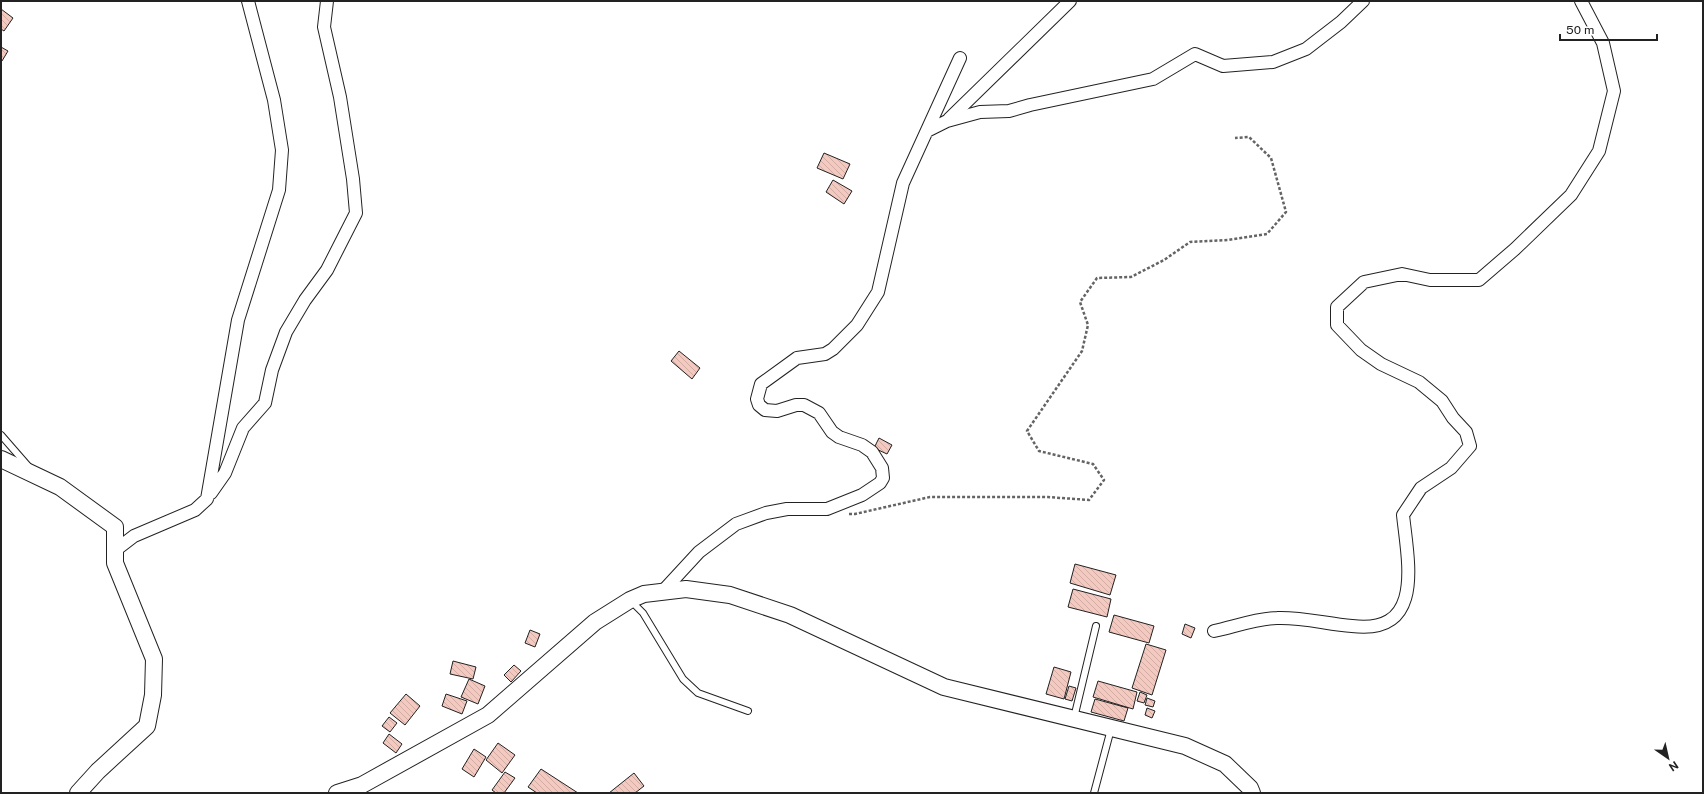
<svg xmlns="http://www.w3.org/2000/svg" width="1704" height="794" viewBox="0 0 1704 794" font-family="'Public Sans',sans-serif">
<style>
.building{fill:url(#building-back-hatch);stroke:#222}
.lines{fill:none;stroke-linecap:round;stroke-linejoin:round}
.lane-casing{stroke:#222;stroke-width:8}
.street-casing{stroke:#222;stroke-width:14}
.secondary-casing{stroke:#222;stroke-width:18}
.path{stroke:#646464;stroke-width:2.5;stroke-dasharray:3 2;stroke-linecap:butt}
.lane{stroke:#fff;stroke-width:6}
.street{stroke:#fff;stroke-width:12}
.secondary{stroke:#fff;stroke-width:16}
</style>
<defs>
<pattern id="building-back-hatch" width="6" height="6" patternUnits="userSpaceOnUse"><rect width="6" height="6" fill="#f3c9c0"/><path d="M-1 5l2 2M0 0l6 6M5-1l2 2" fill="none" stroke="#d0aca5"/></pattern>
</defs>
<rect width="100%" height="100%" fill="#fff"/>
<path class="building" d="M 1,9 L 13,18 L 4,31 L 1,29 Z
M 1,47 L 8,51 L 2,61 L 1,61 Z
M 824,153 L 850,164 L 843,179 L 817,168 Z
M 833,180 L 852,191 L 844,204 L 826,192 Z
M 679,351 L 700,368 L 692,379 L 671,361 Z
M 879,438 L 892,445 L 887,454 L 874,448 Z
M 1075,564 L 1116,575 L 1110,595 L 1070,583 Z
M 1073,589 L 1111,599 L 1107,617 L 1068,607 Z
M 1114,615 L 1154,626 L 1149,643 L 1109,632 Z
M 1185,624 L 1195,628 L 1191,638 L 1182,634 Z
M 530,630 L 540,634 L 535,647 L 525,643 Z
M 1146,644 L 1166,650 L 1152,695 L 1132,688 Z
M 453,661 L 476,667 L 473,679 L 450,674 Z
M 514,665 L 521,671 L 511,682 L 504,675 Z
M 1054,667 L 1071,672 L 1064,699 L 1046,694 Z
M 469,679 L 485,686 L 478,704 L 461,697 Z
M 1098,681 L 1137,692 L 1133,709 L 1093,697 Z
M 1069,686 L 1076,688 L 1072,701 L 1065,699 Z
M 1140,692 L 1147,695 L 1144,703 L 1137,701 Z
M 406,694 L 420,706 L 405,725 L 390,713 Z
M 446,694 L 467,701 L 462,714 L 442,706 Z
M 1147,698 L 1155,701 L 1153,707 L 1145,705 Z
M 1095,699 L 1128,708 L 1124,721 L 1091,712 Z
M 1147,708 L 1155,711 L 1152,718 L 1145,715 Z
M 389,717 L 397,723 L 390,732 L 382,726 Z
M 389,734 L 402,744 L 396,753 L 383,743 Z
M 498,743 L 515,755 L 502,773 L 486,760 Z
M 474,749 L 486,757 L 474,777 L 462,769 Z
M 541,769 L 578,793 L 537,793 L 528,787 Z
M 505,772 L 515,778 L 504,793 L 496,793 L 492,790 Z
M 634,773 L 644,786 L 635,793 L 609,793 Z"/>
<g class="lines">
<g class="lane-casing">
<path id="lane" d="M 1,435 L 28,466
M 631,601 L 643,613 L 683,679 L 698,693 L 748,711
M 1074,718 L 1096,626
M 1094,793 L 1111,729"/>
</g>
<g class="street-casing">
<path id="street" d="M 949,119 L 1070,1
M 927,131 L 947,121 L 980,112 L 1009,111 L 1030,105 L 1153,79 L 1195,54 L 1223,66 L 1273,62 L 1306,49 L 1341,22 L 1363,1
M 211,493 L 225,473 L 243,428 L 265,403 L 272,370 L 286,332 L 305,300 L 327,270 L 356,213 L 353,179 L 340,97 L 324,27 L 327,1
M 117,549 L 134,536 L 195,510 L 207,499 L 238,320 L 279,190 L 282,150 L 274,100 L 248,1
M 663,591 L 699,552 L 736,524 L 766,513 L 787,509 L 827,509 L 862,495 L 880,483 L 883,478 L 882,468 L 872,452 L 862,445 L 839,437 L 832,432 L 819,413 L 804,405 L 796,405 L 777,411 L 765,410 L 759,405 L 757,399 L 761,384 L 797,358 L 825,354 L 833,349 L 857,325 L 878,292 L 903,183 L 960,58
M 1214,631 C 1233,627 1258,618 1277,618 C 1302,617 1327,624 1352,626 C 1425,635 1408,562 1403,515 L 1421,488 L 1451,468 L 1470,446 L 1466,432 L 1453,418 L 1442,401 L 1419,382 L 1381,364 L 1361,350 L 1337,325 L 1337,307 L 1364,282 L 1402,274 L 1430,280 L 1479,280 L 1515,249 L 1571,195 L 1599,151 L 1614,91 L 1603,43 L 1581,1"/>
</g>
<g class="secondary-casing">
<path id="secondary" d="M 1,459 L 60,487 L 115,527 L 115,563 L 154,659 L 153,695 L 147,726 L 98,771 L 78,793
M 337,793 L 362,785 L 488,715 L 595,622 L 630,600 L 644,594 L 686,589 L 730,595 L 790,615 L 944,687 L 1185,746 L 1225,764 L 1250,788 L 1252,793"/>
</g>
<path class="path" d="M 849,514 L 855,514 L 930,497 L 1048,497 L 1089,500 L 1104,480 L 1093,464 L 1039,451 L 1027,431 L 1082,351 L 1088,325 L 1080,302 L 1097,278 L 1131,277 L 1164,260 L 1190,242 L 1228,240 L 1267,234 L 1286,212 L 1271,158 L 1249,137 L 1235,138"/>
<use href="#lane" class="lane"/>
<use href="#street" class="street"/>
<use href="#secondary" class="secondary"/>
</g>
<rect width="1704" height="794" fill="none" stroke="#222222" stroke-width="4"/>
<g transform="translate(1668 758) rotate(146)" stroke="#ffffff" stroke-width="3" paint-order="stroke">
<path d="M0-3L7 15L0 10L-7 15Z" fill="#222222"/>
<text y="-6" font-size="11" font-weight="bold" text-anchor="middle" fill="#222222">N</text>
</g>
<path d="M1560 34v6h97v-6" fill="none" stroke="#222222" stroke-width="2"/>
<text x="1566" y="34" font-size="12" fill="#222222" stroke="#ffffff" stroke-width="3" paint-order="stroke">50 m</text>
</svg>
